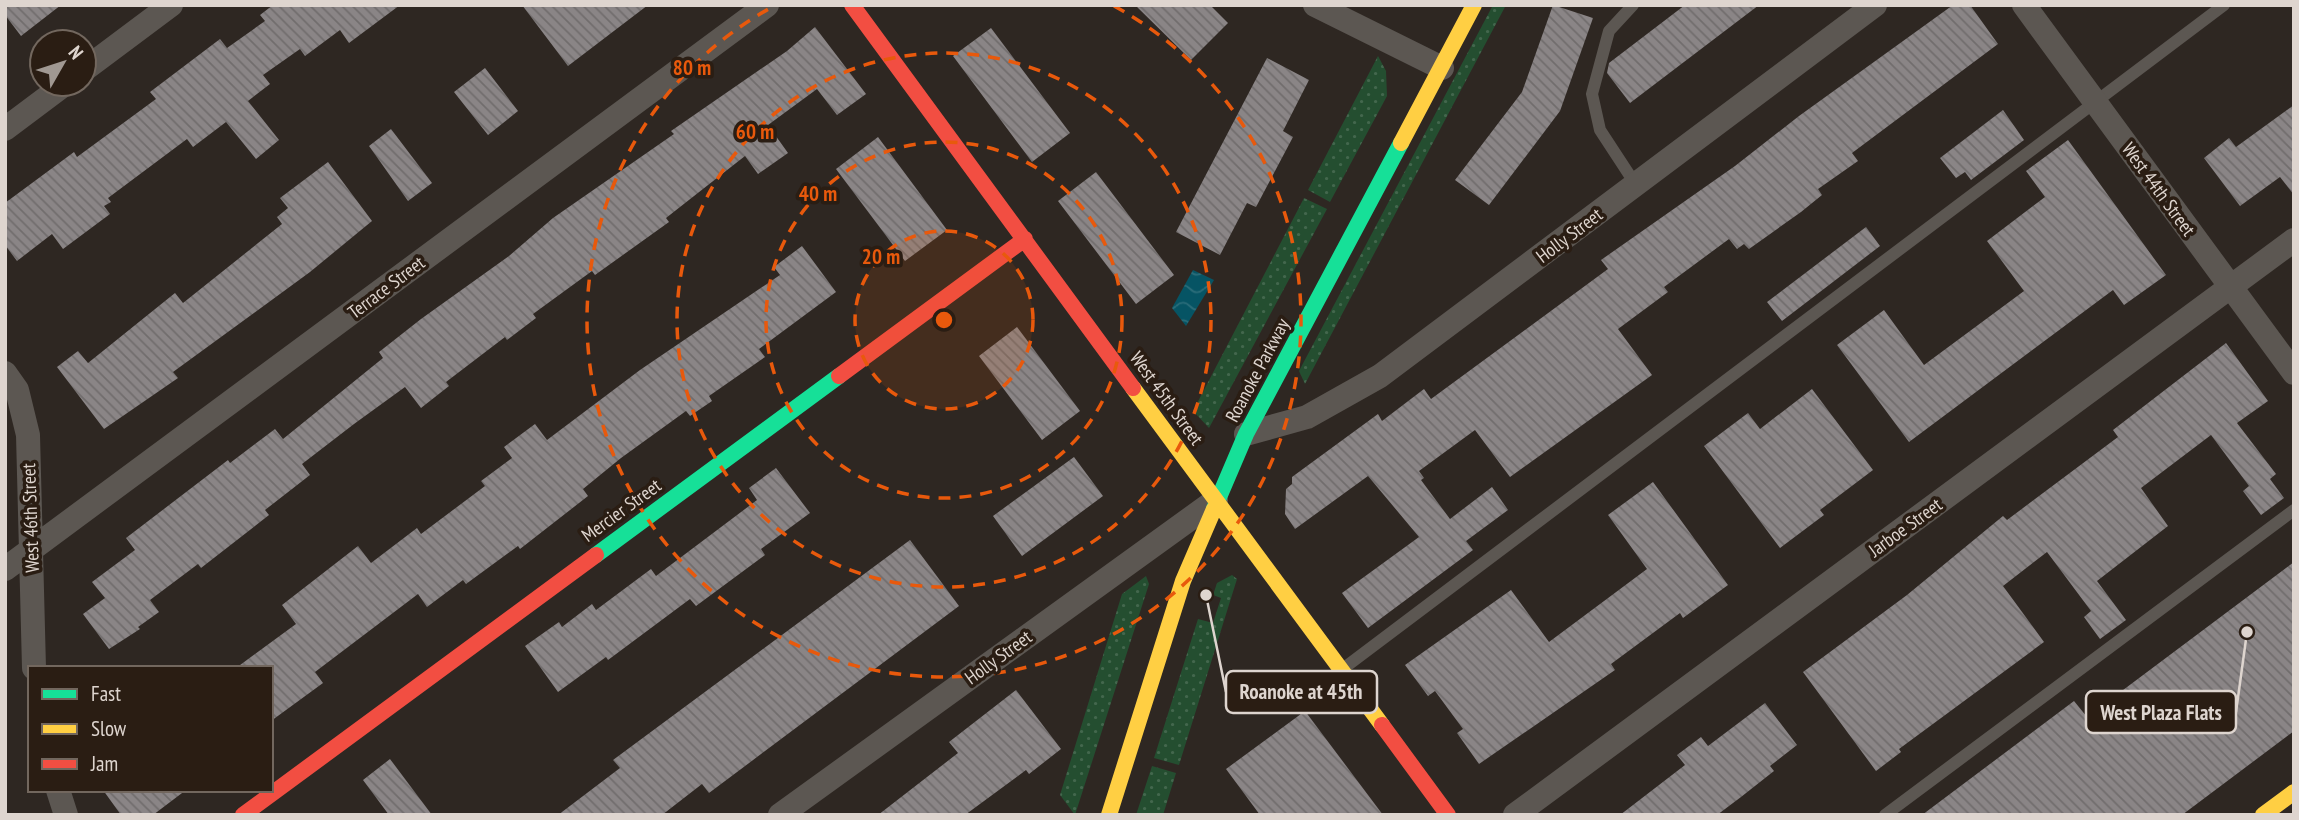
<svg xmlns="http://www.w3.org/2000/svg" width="2299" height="820" viewBox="0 0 2299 820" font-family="'PT Sans Narrow',sans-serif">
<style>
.grass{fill:url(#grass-dots)}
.water{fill:url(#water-waves)}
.building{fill:url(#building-back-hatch)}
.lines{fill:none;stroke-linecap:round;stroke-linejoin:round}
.lane{stroke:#5c5752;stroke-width:12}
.street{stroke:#5c5752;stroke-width:24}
.fast{stroke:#16e098;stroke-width:16}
.slow{stroke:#ffcf43;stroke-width:16}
.jam{stroke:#f24e42;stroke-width:16}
.ring{fill:none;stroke:#e8590c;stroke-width:3.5;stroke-dasharray:12 9}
.labels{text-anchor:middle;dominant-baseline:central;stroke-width:7;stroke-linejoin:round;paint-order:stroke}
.street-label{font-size:19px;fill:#ded5cf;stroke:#2a1d13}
.centre{fill:#e8590c;stroke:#2a1d13;stroke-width:3.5}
.ring-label{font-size:21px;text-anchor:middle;font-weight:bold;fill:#e8590c;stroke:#2a1d13;stroke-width:7;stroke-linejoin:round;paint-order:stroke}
.leader{fill:none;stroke:#ded5cf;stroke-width:2.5}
.callout-dot{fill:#ded5cf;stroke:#2a1d13;stroke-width:2.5}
.callout{fill:#2a1d13;stroke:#ded5cf;stroke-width:2.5}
.callout-label{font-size:21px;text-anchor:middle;font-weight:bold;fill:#ded5cf}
</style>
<defs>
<pattern id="grass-dots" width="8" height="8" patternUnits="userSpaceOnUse" patternTransform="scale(1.75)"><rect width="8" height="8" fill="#244e30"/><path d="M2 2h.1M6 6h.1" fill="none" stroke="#43674d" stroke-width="1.8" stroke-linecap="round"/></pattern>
<pattern id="water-waves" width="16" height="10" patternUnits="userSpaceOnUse" patternTransform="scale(1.75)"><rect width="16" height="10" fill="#065464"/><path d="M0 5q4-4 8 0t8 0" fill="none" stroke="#2a6c79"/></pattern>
<pattern id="building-back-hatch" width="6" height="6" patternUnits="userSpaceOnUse" patternTransform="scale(1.75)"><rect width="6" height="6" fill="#8a8586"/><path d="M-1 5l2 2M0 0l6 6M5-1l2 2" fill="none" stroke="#716d6d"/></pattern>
</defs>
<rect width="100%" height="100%" fill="#2e2722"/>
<path class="grass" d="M 1493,5 L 1506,5 L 1305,384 L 1299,371 Z
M 1378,56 L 1386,71 L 1387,96 L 1330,202 L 1308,190 Z
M 1304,198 L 1327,209 L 1209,428 L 1193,411 Z
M 1232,575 L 1237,579 L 1179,765 L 1154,758 L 1198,619 L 1213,623 L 1221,598 L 1213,595 L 1217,583 Z
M 1146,576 L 1149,584 L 1075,815 L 1060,795 L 1122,594 Z
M 1152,766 L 1176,773 L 1163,815 L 1136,815 Z"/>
<path class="water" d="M 1193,270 L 1214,280 L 1186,326 L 1172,308 Z"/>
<path class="building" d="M 5,5 L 61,5 L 21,36 L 5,15 Z
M 273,5 L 400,5 L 349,43 L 340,30 L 305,56 L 300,49 L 263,75 L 270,84 L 248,101 L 279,140 L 256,159 L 226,122 L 193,147 L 187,139 L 108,198 L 111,202 L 104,206 L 110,214 L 63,249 L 52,234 L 17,261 L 5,245 L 5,203 L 74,152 L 77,157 L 156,99 L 150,92 L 220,39 L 227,48 L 265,21 L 260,15 Z
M 522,5 L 648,5 L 568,66 Z
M 1135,5 L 1210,5 L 1228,23 L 1191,60 Z
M 1553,5 L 1593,18 L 1560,111 L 1489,205 L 1455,180 L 1522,92 Z
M 1685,5 L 1759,5 L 1630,103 L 1607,73 L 1609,63 Z
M 1953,5 L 1970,5 L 1998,44 L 1852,153 L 1858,161 L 1818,189 L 1822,195 L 1801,212 L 1749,249 L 1744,244 L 1737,249 L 1729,239 L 1664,287 L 1668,292 L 1618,329 L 1652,375 L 1510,477 L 1475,430 L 1419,471 L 1424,478 L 1421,480 L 1450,519 L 1492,487 L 1508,510 L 1466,541 L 1473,550 L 1368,628 L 1342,593 L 1419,537 L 1368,476 L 1295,529 L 1285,514 L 1286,489 L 1292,484 L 1292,477 L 1378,414 L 1382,421 L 1424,389 L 1431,399 L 1608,269 L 1601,260 L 1735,166 L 1799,116 Z
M 815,27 L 866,94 L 837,115 L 817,89 L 768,125 L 788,153 L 758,174 L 745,156 L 666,218 L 669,222 L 595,275 L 592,271 L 533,314 L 536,318 L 507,340 L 505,337 L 446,382 L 449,386 L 421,408 L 405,387 L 354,424 L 302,464 L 310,475 L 265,510 L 269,515 L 201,568 L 198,564 L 150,600 L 159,612 L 138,627 L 140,629 L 109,649 L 83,614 L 105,598 L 92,582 L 135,550 L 126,538 L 228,460 L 230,463 L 275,429 L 283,439 L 383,358 L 379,352 L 421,319 L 509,256 L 553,218 L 674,134 L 671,131 L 787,51 Z
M 991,28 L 1070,133 L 1032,162 L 953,56 Z
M 1267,58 L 1309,80 L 1283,131 L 1293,137 L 1256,207 L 1247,203 L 1220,255 L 1176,232 Z
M 485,68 L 518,111 L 488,135 L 454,92 Z
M 2294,105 L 2294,195 L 2280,177 L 2240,206 L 2204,158 L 2229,138 L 2236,147 Z
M 2003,110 L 2024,140 L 1971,180 L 1965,172 L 1956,178 L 1940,158 Z
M 391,129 L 432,183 L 408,201 L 369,146 Z
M 878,137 L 947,230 L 905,261 L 836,169 Z
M 2068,140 L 2166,275 L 2124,305 L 2113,290 L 1909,442 L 1837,345 L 1884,310 L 1924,365 L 2024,291 L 1987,241 L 2045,197 L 2026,171 Z
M 328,162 L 372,221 L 310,272 L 173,372 L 178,378 L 104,429 L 57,367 L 78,351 L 88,363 L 175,293 L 183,303 L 282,224 L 277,217 L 288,208 L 280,198 Z
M 1096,172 L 1174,275 L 1136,304 L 1058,201 Z
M 1866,227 L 1880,246 L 1782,321 L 1767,302 Z
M 802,246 L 836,292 L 759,349 L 765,357 L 709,396 L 712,401 L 690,416 L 686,411 L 621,458 L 583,489 L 588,496 L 520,549 L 518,546 L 466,584 L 463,580 L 427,607 L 418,594 L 315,672 L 323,683 L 271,721 L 271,668 L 236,668 L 296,624 L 282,605 L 358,546 L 371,563 L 417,528 L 421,534 L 485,486 L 481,481 L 512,458 L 504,447 L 535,424 L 547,440 L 640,370 L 780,275 L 774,267 Z
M 1017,327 L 1080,411 L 1042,440 L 979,356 Z
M 2226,343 L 2268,401 L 2237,423 L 2276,474 L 2270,479 L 2284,498 L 2261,515 L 2243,491 L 2249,486 L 2211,435 L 2141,488 L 2168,526 L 2097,581 L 2126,620 L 2100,639 L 2084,617 L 2091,611 L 2047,552 L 2003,586 L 2044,642 L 1899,749 L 1901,752 L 1876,771 L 1803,672 L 1907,595 L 2003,516 L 2007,520 L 2118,437 L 2113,430 Z
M 1812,389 L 1873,470 L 1820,510 L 1824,515 L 1780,548 L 1704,446 L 1748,413 L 1760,429 Z
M 1074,457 L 1103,496 L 1022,556 L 993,516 Z
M 776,468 L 810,513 L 761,549 L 765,555 L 696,606 L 690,599 L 608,660 L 606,657 L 558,692 L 525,646 L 559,622 L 562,627 L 592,604 L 596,610 L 651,569 L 656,576 L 757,500 L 749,488 Z
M 1653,482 L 1728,585 L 1683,618 L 1680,613 L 1611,664 L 1615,670 L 1479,764 L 1457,733 L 1463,729 L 1435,691 L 1428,696 L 1405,665 L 1511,590 L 1549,642 L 1647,569 L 1608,515 Z
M 910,540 L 959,606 L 709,793 L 702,784 L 662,815 L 558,815 L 620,768 L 613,760 Z
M 2294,562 L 2294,731 L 2182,815 L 1922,815 L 2074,701 L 2087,717 Z
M 1016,690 L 1061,749 L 1029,774 L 1026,770 L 965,815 L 878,815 L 958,753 L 949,742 Z
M 1765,703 L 1797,745 L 1770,766 L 1774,771 L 1741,797 L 1717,815 L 1620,815 L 1685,765 L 1677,755 L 1701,737 L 1708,746 Z
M 1305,711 L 1383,815 L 1260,815 L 1226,769 Z
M 390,759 L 432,815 L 389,815 L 363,780 Z
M 103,790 L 186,790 L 153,815 L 121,815 Z"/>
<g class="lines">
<path class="lane" d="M 1633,5 L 1609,31 L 1592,94 L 1600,130 L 1636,185
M 1344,668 L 2224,5
M 1885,815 L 2294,510"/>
<path class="street" d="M 1315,5 L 1442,68
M 2024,5 L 2294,373
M 84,70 L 171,5
M 5,129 L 65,84
M 5,373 L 17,390 L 28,435 L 34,668
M 1246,434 L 1307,417 L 1380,376 L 1875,5
M 5,569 L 767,5
M 58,790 L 66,815
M 780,815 L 1216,500
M 1515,815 L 2294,240"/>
<path class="fast" d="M 1214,509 L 1246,434 L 1401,143
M 596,555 L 839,376"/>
<path class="slow" d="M 1401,143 L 1474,5
M 1133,388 L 1382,725
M 1109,815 L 1183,581 L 1214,509
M 2263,815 L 2294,792"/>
<path class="jam" d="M 852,5 L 1133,388
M 839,376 L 1025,239
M 1382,725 L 1448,815
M 243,815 L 596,555"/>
</g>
<circle cx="944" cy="320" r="89" fill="#e8590c" fill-opacity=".12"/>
<g class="ring">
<circle cx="944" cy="320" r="89"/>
<circle cx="944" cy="320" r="178"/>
<circle cx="944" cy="320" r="267"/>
<path d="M1114 6A357 357 0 1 1 774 6"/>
</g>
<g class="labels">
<g class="street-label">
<text transform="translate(2159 189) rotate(54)">West 44th Street</text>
<text transform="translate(1569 235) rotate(-37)">Holly Street</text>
<text transform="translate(386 287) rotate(-37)">Terrace Street</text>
<text transform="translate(1257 370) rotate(-62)">Roanoke Parkway</text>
<text transform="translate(1167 398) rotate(54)">West 45th Street</text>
<text transform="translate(621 510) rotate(-36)">Mercier Street</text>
<text transform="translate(30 518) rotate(-92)">West 46th Street</text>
<text transform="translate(1905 527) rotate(-36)">Jarboe Street</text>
<text transform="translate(998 657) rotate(-36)">Holly Street</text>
</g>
</g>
<circle cx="944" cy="320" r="10" class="centre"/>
<g class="ring-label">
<text x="692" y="75">80 m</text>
<text x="755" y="139">60 m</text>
<text x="818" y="201">40 m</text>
<text x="881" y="264">20 m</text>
</g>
<path class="leader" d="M1206 595L1226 692M2247 632L2236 712"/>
<g class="callout-dot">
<circle cx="1206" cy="595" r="7"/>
<circle cx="2247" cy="632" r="7"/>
</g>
<g class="callout">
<rect x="1226" y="671" width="151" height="42" rx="7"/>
<rect x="2086" y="691" width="150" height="42" rx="7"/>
</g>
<g class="callout-label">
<text x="1301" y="699">Roanoke at 45th</text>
<text x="2161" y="720">West Plaza Flats</text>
</g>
<rect width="2299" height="820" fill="none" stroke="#ded5cf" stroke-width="14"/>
<rect x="28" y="666" width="245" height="126" fill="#2a1d13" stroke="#72675e" stroke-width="2"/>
<rect x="42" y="689" width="35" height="10" fill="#16e098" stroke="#72675e" stroke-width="2"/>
<text x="91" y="701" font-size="21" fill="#ded5cf">Fast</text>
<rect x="42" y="724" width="35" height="10" fill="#ffcf43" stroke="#72675e" stroke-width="2"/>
<text x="91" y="736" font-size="21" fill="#ded5cf">Slow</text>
<rect x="42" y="759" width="35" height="10" fill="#f24e42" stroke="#72675e" stroke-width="2"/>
<text x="91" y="771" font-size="21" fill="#ded5cf">Jam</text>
<g transform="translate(63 63) rotate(51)"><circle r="33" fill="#2a1d13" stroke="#72675e" stroke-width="2"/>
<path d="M0-5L12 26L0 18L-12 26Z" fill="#a09892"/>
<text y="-10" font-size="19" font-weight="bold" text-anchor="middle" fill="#ded5cf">N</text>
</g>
</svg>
